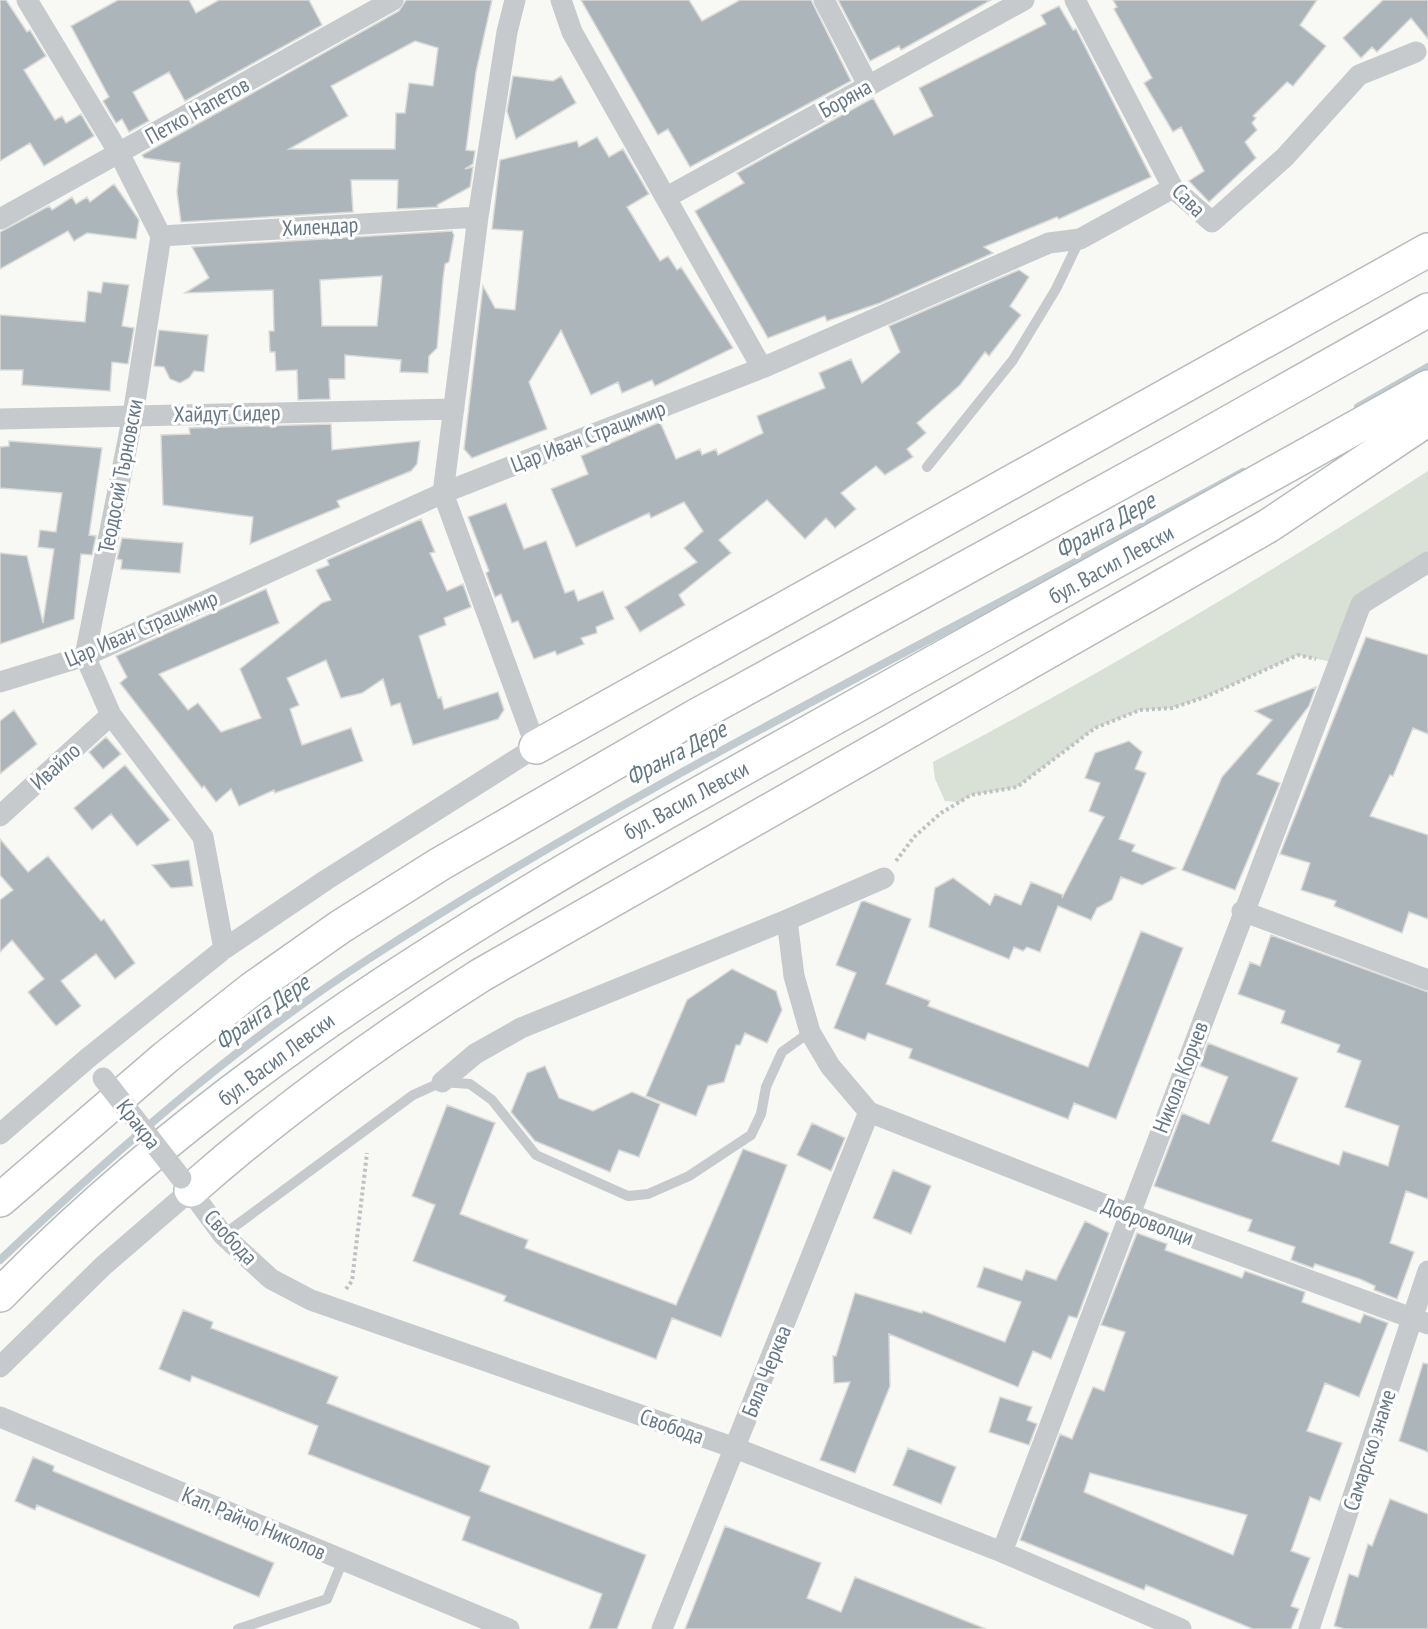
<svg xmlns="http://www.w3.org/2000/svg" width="1428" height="1629" viewBox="0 0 1428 1629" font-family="'PT Sans Narrow',sans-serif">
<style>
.green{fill:#d9e0d6}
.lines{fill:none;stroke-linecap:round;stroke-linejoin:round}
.stream{stroke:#c0cacf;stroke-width:8}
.building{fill:#acb5ba;stroke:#dadad7;stroke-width:1.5;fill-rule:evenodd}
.highway-casing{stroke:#b8bcbf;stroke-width:36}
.path{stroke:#bfc2c4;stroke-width:4;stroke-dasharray:3 3;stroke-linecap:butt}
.lane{stroke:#c6cacd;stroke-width:10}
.street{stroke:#c6cacd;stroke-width:21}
.highway{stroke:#fff;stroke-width:33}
.street-bridge{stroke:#c6cacd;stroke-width:21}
.labels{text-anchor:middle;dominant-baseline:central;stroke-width:6;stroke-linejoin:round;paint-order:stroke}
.street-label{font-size:22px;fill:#667887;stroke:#fff}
.water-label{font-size:24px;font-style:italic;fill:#627983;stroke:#fff}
</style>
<rect width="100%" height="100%" fill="#f8f8f5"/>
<path class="green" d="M 1428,471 L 1428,562 L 1361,604 L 1337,663 L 1298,655 L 1205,697 L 1172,708 L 1140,710 L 1095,728 L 1017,787 L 971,795 L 960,802 L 945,801 L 935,779 L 933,762 C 1103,673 1267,575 1428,471 Z"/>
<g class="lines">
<path class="stream" d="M 1358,407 L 1428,367
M 0,1260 C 113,1153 237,1044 367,960 C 648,777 950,633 1243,472"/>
</g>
<path class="building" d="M 0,0 L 6,0 L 27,32 L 30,30 L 46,56 L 24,70 L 55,120 L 62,116 L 66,123 L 81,114 L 94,136 L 44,166 L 30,143 L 0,161 Z
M 118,0 L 189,0 L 196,13 L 219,0 L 309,0 L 322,25 L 185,101 L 169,72 L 133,92 L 149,121 L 129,132 L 122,119 L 116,123 L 103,101 L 109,97 L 71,26 Z
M 406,0 L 492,0 L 476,72 L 466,150 L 475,151 L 473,164 L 465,169 L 473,167 L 470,187 L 437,205 L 438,207 L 397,209 L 398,180 L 351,180 L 353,212 L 181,222 L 177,192 L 180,163 L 144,158 L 142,155 L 399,11 ZM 415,41 L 438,48 L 433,86 L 409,83 L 405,113 L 396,113 L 395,149 L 289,149 L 348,116 L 331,86 Z
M 581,0 L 689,0 L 702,21 L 740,0 L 811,0 L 851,81 L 690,167 L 668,129 L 658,135 Z
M 838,0 L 991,0 L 901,50 L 899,46 L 870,61 Z
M 1113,0 L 1317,0 L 1300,25 L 1326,46 L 1293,86 L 1287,82 L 1253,116 L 1256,118 L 1252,123 L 1257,130 L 1245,142 L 1256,158 L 1209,202 L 1189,181 L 1204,171 L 1181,127 L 1173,132 L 1144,83 L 1152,78 L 1114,9 L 1117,7 Z
M 1383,0 L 1428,0 L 1428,39 L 1411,18 L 1377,52 L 1372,47 L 1361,58 L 1343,38 Z
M 1059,6 L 1073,30 L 1076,29 L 1151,177 L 1059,219 L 1057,217 L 984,247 L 993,253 L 880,303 L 827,321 L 825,316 L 768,338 L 695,211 L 744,183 L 737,173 L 873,98 L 894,135 L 933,116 L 919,88 L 1046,24 L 1041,15 Z
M 513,76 L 553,81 L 561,76 L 576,103 L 516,139 L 507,111 Z
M 597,137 L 609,157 L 623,149 L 649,194 L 627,207 L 660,261 L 668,256 L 677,270 L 681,267 L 733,348 L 655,386 L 652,380 L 622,393 L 618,382 L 591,395 L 561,330 L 529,382 L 547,429 L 472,458 L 464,449 L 483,286 L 495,308 L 515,310 L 523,231 L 492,229 L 500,160 L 577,141 L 579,147 Z
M 114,184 L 139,220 L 136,239 L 87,233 L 74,241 L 68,231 L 0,269 L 0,232 L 49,206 L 52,210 L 72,197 L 76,204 L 87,197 L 90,202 Z
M 452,231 L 454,235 L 449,262 L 445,264 L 443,279 L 437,348 L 429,356 L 428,373 L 400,372 L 401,360 L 345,355 L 345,379 L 329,379 L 330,399 L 298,400 L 297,370 L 276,371 L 275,352 L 270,352 L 269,331 L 274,331 L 273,290 L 185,293 L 209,278 L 192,247 ZM 382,276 L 377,326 L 322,326 L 320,280 Z
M 1019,270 L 1029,277 L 1010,306 L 1021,315 L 989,356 L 985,352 L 960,385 L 917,423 L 926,433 L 907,449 L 913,457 L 885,475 L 876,466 L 841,493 L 856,509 L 835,528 L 826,518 L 805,539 L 767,500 L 719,540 L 731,553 L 679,595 L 685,605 L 640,632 L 625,607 L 697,562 L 684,548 L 703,531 L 684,502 L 651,518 L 649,513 L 576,547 L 551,489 L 588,474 L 581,456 L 660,422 L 676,459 L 700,449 L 702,455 L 716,449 L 718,455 L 763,433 L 757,416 L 825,388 L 819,373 L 851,359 L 862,383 L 900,352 L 889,326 Z
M 103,282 L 129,285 L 122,326 L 134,328 L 128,364 L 112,362 L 110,391 L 22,385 L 23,370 L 0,370 L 0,315 L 85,322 L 88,291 L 101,293 Z
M 159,330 L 208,335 L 204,372 L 194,371 L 189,378 L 180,383 L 170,379 L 164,367 L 154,366 Z
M 331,424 L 332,450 L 420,441 L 417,464 L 411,471 L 337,501 L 340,507 L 250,544 L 253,517 L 163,505 L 161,435 L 190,434 L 189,428 Z
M 9,441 L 102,448 L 89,535 L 96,536 L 92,555 L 81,554 L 74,619 L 0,644 L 0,553 L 27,556 L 43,623 L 54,549 L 38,547 L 40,530 L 56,532 L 62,493 L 0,488 L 0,447 L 9,446 Z
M 506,503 L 524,549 L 546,541 L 565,593 L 574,590 L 578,601 L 603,591 L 614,619 L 596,627 L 597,633 L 581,638 L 584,644 L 557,655 L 555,651 L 534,659 L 518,621 L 512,623 L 501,594 L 495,597 L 486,573 L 489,571 L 468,517 Z
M 421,519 L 435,552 L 430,553 L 447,591 L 463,584 L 471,607 L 444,618 L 446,625 L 419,636 L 438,698 L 441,697 L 444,709 L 498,692 L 504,710 L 498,719 L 413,745 L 400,703 L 391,706 L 383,679 L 362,693 L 341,698 L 326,660 L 287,678 L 299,705 L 290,709 L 302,745 L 351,728 L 363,761 L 275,793 L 274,790 L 239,806 L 231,789 L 216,802 L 204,786 L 202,788 L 120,683 L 127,677 L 116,656 L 266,589 L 279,623 L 159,674 L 188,710 L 198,703 L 221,732 L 261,718 L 240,669 L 322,603 L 331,600 L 316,570 L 329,565 L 327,560 Z
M 122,538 L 183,543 L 180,573 L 121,569 L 122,560 L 117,559 Z
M 1366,637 L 1428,655 L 1428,734 L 1413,728 L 1393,776 L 1390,775 L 1370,816 L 1428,835 L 1428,919 L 1409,912 L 1402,933 L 1334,906 L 1336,901 L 1301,890 L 1310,863 L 1280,854 Z
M 1316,687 L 1309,706 L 1257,774 L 1280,783 L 1235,890 L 1182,870 L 1222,777 L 1272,720 L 1255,711 Z
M 14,710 L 37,744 L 0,774 L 0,721 Z
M 106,737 L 121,754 L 103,769 L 89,752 Z
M 1129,741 L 1142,752 L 1135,769 L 1146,773 L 1119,839 L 1135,845 L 1132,851 L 1176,868 L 1142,885 L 1121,877 L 1112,900 L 1097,908 L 1091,920 L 1058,906 L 1040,952 L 1027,947 L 1023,951 L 1014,947 L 1009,959 L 929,927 L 935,888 L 953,878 L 990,905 L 995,894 L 1021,905 L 1031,882 L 1063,895 L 1062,898 L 1104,817 L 1089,811 L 1100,783 L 1085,778 L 1095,753 Z
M 125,765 L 170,820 L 137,846 L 111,814 L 92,830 L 74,808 Z
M 0,839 L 28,872 L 48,856 L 101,921 L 104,919 L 135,963 L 115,979 L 96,954 L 61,981 L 81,1006 L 56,1026 L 28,992 L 44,979 L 12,940 L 0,952 L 0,900 L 13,890 L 0,875 Z
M 189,860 L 193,886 L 171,888 L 152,865 Z
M 864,901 L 911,919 L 886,984 L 930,1001 L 928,1006 L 1088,1067 L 1141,931 L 1183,948 L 1116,1119 L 1074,1103 L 1068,1119 L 909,1058 L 912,1049 L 868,1033 L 865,1040 L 834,1028 L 856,973 L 836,965 L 861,902 Z
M 1271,935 L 1428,992 L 1428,1199 L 1406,1191 L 1390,1243 L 1414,1252 L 1397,1299 L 1374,1290 L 1375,1286 L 1360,1279 L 1315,1264 L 1313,1268 L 1291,1260 L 1295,1247 L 1248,1231 L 1252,1220 L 1154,1186 L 1182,1113 L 1209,1124 L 1228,1077 L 1200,1066 L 1208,1043 L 1298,1078 L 1272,1141 L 1339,1165 L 1343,1151 L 1388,1166 L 1399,1126 L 1345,1107 L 1361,1061 L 1337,1052 L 1340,1045 L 1281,1023 L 1285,1011 L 1238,994 L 1250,962 L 1260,966 Z
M 732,969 L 776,991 L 782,1010 L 767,1043 L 745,1033 L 740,1045 L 736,1045 L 724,1082 L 708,1086 L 696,1116 L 646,1096 L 687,1000 Z
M 545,1066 L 559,1098 L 593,1111 L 632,1092 L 660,1104 L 639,1157 L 619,1150 L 610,1172 L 535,1141 L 511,1112 L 527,1073 Z
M 447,1105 L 495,1123 L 460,1214 L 528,1240 L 525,1248 L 676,1305 L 743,1149 L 787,1165 L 721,1337 L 672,1318 L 656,1359 L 504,1301 L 506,1296 L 413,1261 L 435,1205 L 412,1196 Z
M 812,1123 L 845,1138 L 831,1171 L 797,1155 Z
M 893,1170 L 931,1186 L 911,1234 L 873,1218 Z
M 1085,1221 L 1109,1233 L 1077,1318 L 1069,1316 L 1051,1359 L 1033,1351 L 1018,1387 L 889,1334 L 890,1386 L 855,1473 L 820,1460 L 850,1382 L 834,1383 L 833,1356 L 836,1356 L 855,1293 L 922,1313 L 923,1311 L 1005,1342 L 1021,1302 L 977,1287 L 984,1267 L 1022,1280 L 1026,1270 L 1056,1280 Z
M 1137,1233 L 1167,1244 L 1165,1250 L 1242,1278 L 1245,1271 L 1305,1292 L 1302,1302 L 1360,1323 L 1364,1314 L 1388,1323 L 1359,1397 L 1325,1383 L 1307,1431 L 1342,1443 L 1320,1501 L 1310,1497 L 1291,1551 L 1310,1558 L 1291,1606 L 1299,1609 L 1291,1629 L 1253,1629 L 1146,1585 L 1144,1590 L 1020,1540 L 1060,1434 L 1072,1439 L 1093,1387 L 1104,1391 L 1125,1332 L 1101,1325 ZM 1090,1473 L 1247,1515 L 1233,1555 L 1084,1492 Z
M 183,1310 L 213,1322 L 211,1328 L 338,1377 L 327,1403 L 490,1466 L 480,1491 L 646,1555 L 617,1629 L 589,1629 L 602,1594 L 462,1540 L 470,1517 L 308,1454 L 318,1426 L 192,1376 L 190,1382 L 159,1369 Z
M 1423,1363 L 1428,1364 L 1428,1452 L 1399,1441 Z
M 1000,1397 L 1032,1407 L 1027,1420 L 1037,1424 L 1029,1445 L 989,1432 Z
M 908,1448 L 956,1467 L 941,1504 L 893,1485 Z
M 33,1457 L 54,1466 L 53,1471 L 274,1563 L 259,1597 L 37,1505 L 35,1510 L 15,1501 Z
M 1390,1499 L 1428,1514 L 1428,1629 L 1345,1629 L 1334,1626 L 1349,1574 L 1358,1577 L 1368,1544 L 1372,1546 Z
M 725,1526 L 821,1563 L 807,1598 L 841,1612 L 855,1577 L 986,1629 L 685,1629 Z"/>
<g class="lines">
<g class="highway-casing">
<path id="highway" d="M 536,747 L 1428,250
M 191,1190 C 282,1110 379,1040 481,975 L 1268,526 L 1428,419
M 0,1200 L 166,1057 L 252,989 L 340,927 L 440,864 L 694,717 L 1180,450 L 1428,310
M 0,1295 C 232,1056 521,892 809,732 C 1016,617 1222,502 1428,387"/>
</g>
<path class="path" d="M 896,861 L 914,837 L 941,813 L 971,795 L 1017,787 L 1095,728 L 1140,710 L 1172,708 L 1205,697 L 1298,655 L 1316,659
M 346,1289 L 352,1281 L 367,1153"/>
<path class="lane" d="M 927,467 L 1013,360 L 1056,289 L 1080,239
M 223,1235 L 413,1095 L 442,1082 L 470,1084 L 492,1100 L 536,1155 L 628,1196 L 648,1194 L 689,1176 L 751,1135 L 761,1114 L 766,1087 L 782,1052 L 810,1032
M 238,1629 L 327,1599 L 343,1560"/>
<path class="street" d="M 27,0 L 119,153 L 161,236 L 133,415 L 85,656 L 111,715 L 203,837 L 224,949
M 561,0 L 572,32 L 762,368
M 824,0 L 868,85
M 1075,0 L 1173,188 L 1212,222 L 1285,157 L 1359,75 L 1416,52
M 667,197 L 1024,0
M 0,219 L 393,0
M 161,236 L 478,217
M 0,419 L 454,409
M 0,682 L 85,656 L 443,493 L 762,368 L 1049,243 L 1080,239 L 1173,188
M 0,816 L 111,715
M 1242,911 L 1428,980
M 787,920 L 794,976 L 810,1032 L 830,1066 L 869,1112 L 1129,1214 L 1428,1324
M 442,1082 L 475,1054 L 521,1028 L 787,920 L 884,878
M 0,1134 L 88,1058 L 224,949 L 326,880 L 536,747 L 443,493 L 478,217 L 507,32 L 515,0
M 184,1182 L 223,1235 L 271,1279 L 311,1300 L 735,1448 L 1002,1552 L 1181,1629
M 0,1367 L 103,1266 L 191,1190
M 0,1417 L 509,1629
M 1002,1552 L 1361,604 L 1428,562
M 662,1629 L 869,1112
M 1309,1629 L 1428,1271"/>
<use href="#highway" class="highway"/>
<path class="street-bridge" d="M 103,1078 L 181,1178"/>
</g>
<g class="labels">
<g class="street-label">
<text transform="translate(845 98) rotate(-29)">Боряна</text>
<text transform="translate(197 110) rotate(-29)">Петко Напетов</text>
<text transform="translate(1189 200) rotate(45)">Сава</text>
<text transform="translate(320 226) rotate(-3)">Хилендар</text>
<text transform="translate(227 413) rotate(-1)">Хайдут Сидер</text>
<text transform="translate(588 436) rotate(-21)">Цар Иван Страцимир</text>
<text transform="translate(120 476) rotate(-79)">Теодосий Търновски</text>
<text transform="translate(1111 564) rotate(-29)">бул. Васил Левски</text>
<text transform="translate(141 628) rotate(-23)">Цар Иван Страцимир</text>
<text transform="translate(55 766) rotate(-42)">Ивайло</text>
<text transform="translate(686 800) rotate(-29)">бул. Васил Левски</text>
<text transform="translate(276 1059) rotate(-37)">бул. Васил Левски</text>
<text transform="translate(1180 1077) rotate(-69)">Никола Корчев</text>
<text transform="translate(139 1124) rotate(52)">Кракра</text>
<text transform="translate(1148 1221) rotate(21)">Доброволци</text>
<text transform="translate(231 1237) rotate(47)">Свобода</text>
<text transform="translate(766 1371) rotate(-68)">Бяла Черква</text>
<text transform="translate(672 1426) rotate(19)">Свобода</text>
<text transform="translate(1369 1450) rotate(-72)">Самарско знаме</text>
<text transform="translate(254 1523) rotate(23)">Кап. Райчо Николов</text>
</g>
<g class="water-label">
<text transform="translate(1105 525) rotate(-29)">Франга Дере</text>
<text transform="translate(676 753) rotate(-28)">Франга Дере</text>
<text transform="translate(262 1012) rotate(-36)">Франга Дере</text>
</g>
</g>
</svg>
